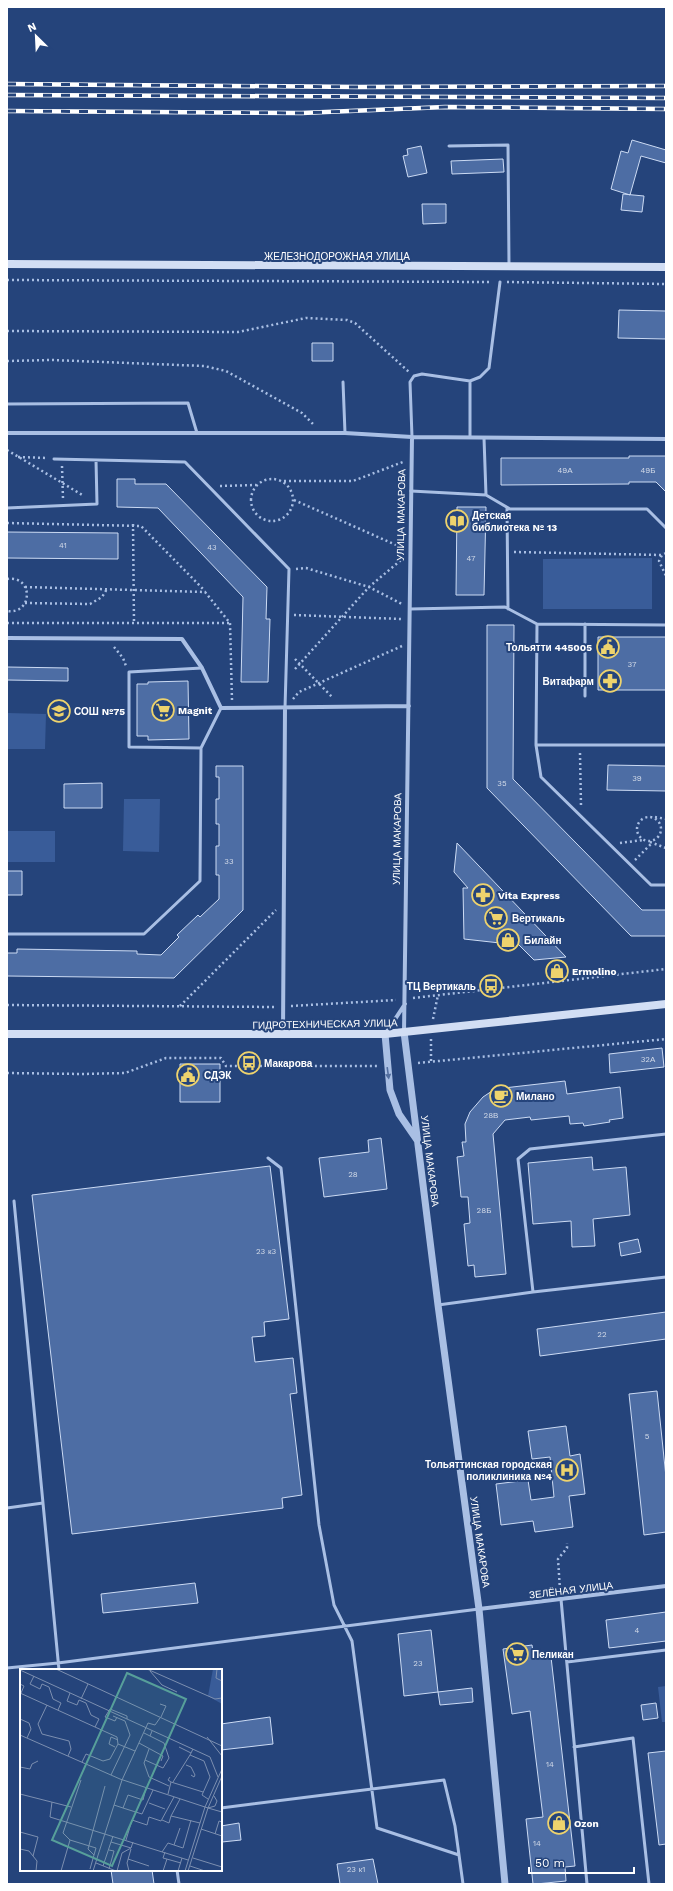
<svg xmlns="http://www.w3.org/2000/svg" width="673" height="1891" viewBox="0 0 673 1891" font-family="'Work Sans',sans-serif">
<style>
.green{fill:#395c99}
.building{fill:#4d6da4;stroke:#ccdbf4}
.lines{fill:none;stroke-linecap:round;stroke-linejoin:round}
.path{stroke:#a9bfe4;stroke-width:2.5;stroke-dasharray:2 3;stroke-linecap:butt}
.service{stroke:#a9bfe4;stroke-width:3}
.minor{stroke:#a9bfe4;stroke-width:4}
.tertiary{stroke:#a9bfe4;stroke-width:7}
.secondary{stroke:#d2def4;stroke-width:8}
.rail-casing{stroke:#fff;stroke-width:4.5}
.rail{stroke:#25447b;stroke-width:3;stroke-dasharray:9;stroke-linecap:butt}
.oneway{fill:#536fa0}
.labels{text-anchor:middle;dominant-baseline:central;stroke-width:4;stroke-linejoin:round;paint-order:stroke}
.number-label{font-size:8px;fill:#d2dae8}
.street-label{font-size:10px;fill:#fff;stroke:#25447b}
.poi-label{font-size:10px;font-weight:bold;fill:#fff;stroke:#25447b;text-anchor:start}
.inset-road{fill:none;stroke:#7c8fb0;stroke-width:1}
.view{fill:#579f9a;fill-opacity:0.15;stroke:#579f9a;stroke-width:2}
.inset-edge{fill:none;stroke:#fff;stroke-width:2}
</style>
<rect width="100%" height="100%" fill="#25447b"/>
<path class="green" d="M 652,558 L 652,609 L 543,609 L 543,559 Z
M 7,713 L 46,714 L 45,749 L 7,749 Z
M 124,799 L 160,799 L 159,852 L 123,851 Z
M 7,831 L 55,831 L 55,862 L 7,862 Z
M 666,1686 L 666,1722 L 662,1722 L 658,1687 Z"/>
<path class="building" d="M 632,140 L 666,150 L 666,163 L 641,156 L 630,195 L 611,189 L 621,151 L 628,153 Z
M 421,146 L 427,173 L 408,177 L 403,156 L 408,155 L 407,149 Z
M 503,159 L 504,172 L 452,174 L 451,161 Z
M 623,194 L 644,196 L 642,212 L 621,210 Z
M 422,204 L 446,204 L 446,223 L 423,224 Z
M 619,310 L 666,311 L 666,339 L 618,338 Z
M 312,343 L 333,343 L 333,361 L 312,361 Z
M 629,456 L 666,456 L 666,492 L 656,482 L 629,482 L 629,484 L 501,485 L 501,458 L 629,458 Z
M 117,479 L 135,479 L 135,484 L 166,484 L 267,587 L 266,619 L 270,619 L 268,682 L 241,682 L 243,597 L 158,508 L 117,507 Z
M 457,507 L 486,507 L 484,595 L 456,595 Z
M 7,532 L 118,533 L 118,559 L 7,558 Z
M 487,625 L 514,625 L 513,779 L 642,910 L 666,910 L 666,936 L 631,936 L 487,788 Z
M 598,637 L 666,637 L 666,690 L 598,690 Z
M 7,667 L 68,668 L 68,681 L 7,680 Z
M 188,681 L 189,739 L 148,740 L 148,736 L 137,736 L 137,684 L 148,684 L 148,682 Z
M 608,765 L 666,766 L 666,791 L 607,790 Z
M 216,766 L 243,766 L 243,910 L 174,978 L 7,976 L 7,953 L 17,953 L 17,949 L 137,951 L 137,954 L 161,955 L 179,937 L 177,935 L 198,915 L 200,917 L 219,899 L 219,875 L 216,875 L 216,846 L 219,846 L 219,824 L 216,824 L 216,799 L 219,799 L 219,777 L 216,777 Z
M 102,783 L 102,808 L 64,808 L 64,784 Z
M 457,843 L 566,957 L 534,960 L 514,940 L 509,944 L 464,939 L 463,888 L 468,888 L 454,872 Z
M 7,871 L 22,871 L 22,895 L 7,895 Z
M 662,1048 L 664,1067 L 610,1073 L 609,1054 Z
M 180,1064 L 220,1064 L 220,1102 L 180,1102 Z
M 565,1081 L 567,1094 L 620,1087 L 623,1118 L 609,1120 L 610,1122 L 584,1126 L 583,1123 L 570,1124 L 569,1116 L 531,1120 L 530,1117 L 505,1120 L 493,1134 L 506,1274 L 475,1277 L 474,1265 L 468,1266 L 464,1224 L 470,1223 L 468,1197 L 461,1197 L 457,1157 L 464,1156 L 462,1142 L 466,1142 L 465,1124 L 470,1112 L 483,1097 L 495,1089 Z
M 381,1138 L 387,1189 L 324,1197 L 319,1158 L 369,1152 L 368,1140 Z
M 592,1157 L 593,1170 L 626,1167 L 630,1215 L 593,1219 L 595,1246 L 572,1247 L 571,1221 L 533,1224 L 528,1163 Z
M 270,1166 L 289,1319 L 264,1322 L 265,1336 L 252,1337 L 255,1362 L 293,1358 L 297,1393 L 290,1394 L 302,1495 L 282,1498 L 283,1508 L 72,1534 L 32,1195 Z
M 638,1239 L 641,1252 L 621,1256 L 619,1243 Z
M 666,1312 L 666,1339 L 540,1356 L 537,1329 Z
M 657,1391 L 666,1477 L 666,1532 L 644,1535 L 629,1394 Z
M 566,1426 L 570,1456 L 580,1454 L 585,1494 L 569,1496 L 573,1527 L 535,1532 L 533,1521 L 501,1525 L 496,1484 L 528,1480 L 531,1500 L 554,1497 L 550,1457 L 532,1459 L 528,1431 Z
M 195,1583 L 198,1603 L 103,1613 L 101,1594 Z
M 666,1612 L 666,1641 L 609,1648 L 606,1620 Z
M 431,1630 L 438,1692 L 404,1696 L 398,1634 Z
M 532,1645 L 534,1658 L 551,1657 L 575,1866 L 565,1867 L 566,1881 L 536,1884 L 533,1884 L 526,1819 L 543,1817 L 530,1711 L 512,1714 L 503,1649 Z
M 472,1688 L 473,1702 L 440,1705 L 438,1692 Z
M 656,1703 L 658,1718 L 643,1720 L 641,1705 Z
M 270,1717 L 273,1744 L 221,1750 L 221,1724 Z
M 666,1751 L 666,1844 L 659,1845 L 648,1753 Z
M 239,1823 L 241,1840 L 222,1842 L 221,1826 Z
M 373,1859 L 378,1884 L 340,1884 L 337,1864 Z
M 111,1870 L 152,1870 L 154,1884 L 113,1884 Z"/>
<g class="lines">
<path class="path" d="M 7,280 L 492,282
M 507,282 L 666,284
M 7,331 L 238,332 L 306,318 L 347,320 L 355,323 L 409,372
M 7,361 L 52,360 L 204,366 L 226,371 L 302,413 L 313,424
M 7,450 L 84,496
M 18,457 L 47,458
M 62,466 L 63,499
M251 500a21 21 0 1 1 42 0a21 21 0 1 1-42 0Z
M 284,481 L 353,481 L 403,462
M 220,486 L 256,485
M 294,500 L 403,548
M 7,523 L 141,526 L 205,591
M 133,524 L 134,623
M 514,552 L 662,555
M 666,553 L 662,555 L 659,561 L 666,576
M 296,569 L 306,568 L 369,587 L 402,604
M 7,579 C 34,575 33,615 7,611
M 25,587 L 205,592 L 230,623 L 232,701
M 25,603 L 90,604 L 102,597 L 107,589
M 294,615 L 401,619
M 7,623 L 230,623
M 114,647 L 123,658 L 126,666
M 295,659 L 333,698
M 295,669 L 369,587 L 401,560
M 293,699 L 299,692 L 402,646
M 580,753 L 581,806
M637 829a12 12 0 1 1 24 0a12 12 0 1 1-24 0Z
M 655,817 L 666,819
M 650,842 L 666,848
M 620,843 L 643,840
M 635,860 L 652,843
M 413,998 L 666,969
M 7,1005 L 274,1007
M 180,1006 L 276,910
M 291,1006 L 396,1000
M 433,1019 L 438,995
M 431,1039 L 431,1061
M 418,1063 L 666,1039
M 7,1073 L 82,1074 L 125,1073 L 166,1058 L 221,1058 L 226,1066 L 379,1066
M 560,1590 L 558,1559 L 567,1548 L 567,1543"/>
<path class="service" d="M 449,146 L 508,145 L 509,265
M 343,382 L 345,433
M 7,404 L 188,403 L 197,433
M 412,437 L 410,382 L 414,376 L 422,374 L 470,381 L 480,377 L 489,368 L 500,282
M 470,437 L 470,381
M 54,459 L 185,462 L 289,569 L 285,708
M 411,491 L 486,495 L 484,438
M 486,495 L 510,509 L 647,509 L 666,528
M 7,508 L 97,504 L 96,460
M 507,508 L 508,609
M 410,609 L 505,607 L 537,624 L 666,625
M 537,624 L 536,745 L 541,777 L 651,885 L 666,885
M 585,624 L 585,696
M 536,745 L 666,745
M 201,748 L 129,747 L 129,672 L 202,668
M 7,934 L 144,934 L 200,881 L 201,748 L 221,708
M 268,1158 L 281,1168 L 319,1525 L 334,1605 L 352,1641 L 377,1828 L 459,1855
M 14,1201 L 59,1670
M 533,1292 L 666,1277
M 438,1305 L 533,1292 L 518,1159 L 530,1149 L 666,1134
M 7,1508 L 43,1503
M 561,1599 L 587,1884
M 567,1662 L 666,1650
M 7,1668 L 58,1663 L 479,1609
M 574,1747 L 633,1738 L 649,1884
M 221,1808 L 444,1780 L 455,1826 L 463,1884
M 177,1870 L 179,1884"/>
<path class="minor" d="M 7,433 L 345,433 L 412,437 L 666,439
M 7,638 L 182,639 L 202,668 L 221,708 L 409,706
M 404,1032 L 412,437
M 386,1033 L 405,1004
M 283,1034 L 285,708
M 479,1609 L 666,1586"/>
<path class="tertiary" d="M 404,1032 L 438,1305 L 479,1609 L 505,1884
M 385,1034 L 390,1090 L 399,1114 L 417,1140"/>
<path class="secondary" d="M 7,264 L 666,267
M 7,1034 L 385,1034 L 666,1004"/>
<g class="rail-casing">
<path id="rail" d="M 7,84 L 358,87 L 666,86
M 7,95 L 666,98
M 7,111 L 302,113 L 445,107 L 666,109"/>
</g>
<use href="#rail" class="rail"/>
</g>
<defs><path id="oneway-solid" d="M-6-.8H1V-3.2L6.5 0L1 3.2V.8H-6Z"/></defs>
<use class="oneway" href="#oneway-solid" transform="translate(388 1073) rotate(82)"/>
<defs>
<g id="library-ring" transform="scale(1.15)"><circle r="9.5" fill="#25447b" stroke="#eed36d" stroke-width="1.5"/><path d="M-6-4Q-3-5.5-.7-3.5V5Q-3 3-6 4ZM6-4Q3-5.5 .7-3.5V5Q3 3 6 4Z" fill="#eed36d"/></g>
<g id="civic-ring" transform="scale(1.15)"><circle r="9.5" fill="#25447b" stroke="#eed36d" stroke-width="1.5"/><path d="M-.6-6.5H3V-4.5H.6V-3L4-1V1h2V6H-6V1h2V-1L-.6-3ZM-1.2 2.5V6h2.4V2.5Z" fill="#eed36d"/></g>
<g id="pharmacy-ring" transform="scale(1.15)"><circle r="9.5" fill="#25447b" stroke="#eed36d" stroke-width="1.5"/><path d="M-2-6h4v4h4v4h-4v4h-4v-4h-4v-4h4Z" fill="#eed36d"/></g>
<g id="supermarket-ring" transform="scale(1.15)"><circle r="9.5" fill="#25447b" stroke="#eed36d" stroke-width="1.5"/><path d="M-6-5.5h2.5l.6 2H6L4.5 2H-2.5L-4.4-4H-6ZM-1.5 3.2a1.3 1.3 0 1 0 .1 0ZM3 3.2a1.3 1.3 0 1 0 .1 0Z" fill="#eed36d"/></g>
<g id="school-ring" transform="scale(1.15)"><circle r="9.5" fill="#25447b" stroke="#eed36d" stroke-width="1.5"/><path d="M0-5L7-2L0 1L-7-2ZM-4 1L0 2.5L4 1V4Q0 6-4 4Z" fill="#eed36d"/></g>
<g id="shop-ring" transform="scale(1.15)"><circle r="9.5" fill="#25447b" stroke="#eed36d" stroke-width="1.5"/><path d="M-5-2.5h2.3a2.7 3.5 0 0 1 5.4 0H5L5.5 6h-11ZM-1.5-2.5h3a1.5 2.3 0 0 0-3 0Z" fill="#eed36d"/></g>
<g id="bus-ring" transform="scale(1.15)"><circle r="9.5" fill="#25447b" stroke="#eed36d" stroke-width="1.5"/><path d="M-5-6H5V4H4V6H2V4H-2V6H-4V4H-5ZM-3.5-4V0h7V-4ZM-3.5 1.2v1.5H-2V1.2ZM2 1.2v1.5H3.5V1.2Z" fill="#eed36d"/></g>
<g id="cafe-ring" transform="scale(1.15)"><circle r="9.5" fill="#25447b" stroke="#eed36d" stroke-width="1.5"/><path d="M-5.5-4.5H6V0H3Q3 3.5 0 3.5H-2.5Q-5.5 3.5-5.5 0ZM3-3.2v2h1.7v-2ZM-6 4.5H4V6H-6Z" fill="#eed36d"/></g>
<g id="hospital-ring" transform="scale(1.15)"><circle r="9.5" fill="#25447b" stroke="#eed36d" stroke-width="1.5"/><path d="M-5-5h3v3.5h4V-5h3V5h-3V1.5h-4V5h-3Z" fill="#eed36d"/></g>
</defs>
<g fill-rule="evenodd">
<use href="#library-ring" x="457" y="521"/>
<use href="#civic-ring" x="608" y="647"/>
<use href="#pharmacy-ring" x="610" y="681"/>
<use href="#supermarket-ring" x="163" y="710"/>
<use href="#school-ring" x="59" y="711"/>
<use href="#pharmacy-ring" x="483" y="895"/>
<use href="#supermarket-ring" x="496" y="918"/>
<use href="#shop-ring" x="508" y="940"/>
<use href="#shop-ring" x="557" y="971"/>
<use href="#bus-ring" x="491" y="986"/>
<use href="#bus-ring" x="249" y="1063"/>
<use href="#civic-ring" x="188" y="1075"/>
<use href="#cafe-ring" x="501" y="1096"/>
<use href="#hospital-ring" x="567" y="1470"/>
<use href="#supermarket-ring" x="517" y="1654"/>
<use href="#shop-ring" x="559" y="1823"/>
</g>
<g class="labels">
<g class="number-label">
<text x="565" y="470">49А</text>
<text x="648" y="470">49Б</text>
<text x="63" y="545">41</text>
<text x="212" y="547">43</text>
<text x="471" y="558">47</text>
<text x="632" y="664">37</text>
<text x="637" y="778">39</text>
<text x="502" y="783">35</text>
<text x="229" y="861">33</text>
<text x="648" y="1059">32А</text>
<text x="491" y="1115">28В</text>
<text x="353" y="1174">28</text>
<text x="484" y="1210">28Б</text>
<text x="266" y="1251">23 к3</text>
<text x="602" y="1334">22</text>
<text x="647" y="1436">5</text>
<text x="637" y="1630">4</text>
<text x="418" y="1663">23</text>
<text x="550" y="1764">14</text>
<text x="537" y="1843">14</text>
<text x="356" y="1869">23 к1</text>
</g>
<g class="street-label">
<text x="337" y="256">ЖЕЛЕЗНОДОРОЖНАЯ УЛИЦА</text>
<text transform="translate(401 515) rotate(-89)">УЛИЦА МАКАРОВА</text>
<text transform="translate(397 839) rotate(-89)">УЛИЦА МАКАРОВА</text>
<text transform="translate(325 1024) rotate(-1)">ГИДРОТЕХНИЧЕСКАЯ УЛИЦА</text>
<text transform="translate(430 1161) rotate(83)">УЛИЦА МАКАРОВА</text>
<text transform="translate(480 1542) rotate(82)">УЛИЦА МАКАРОВА</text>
<text transform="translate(571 1590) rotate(-7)">ЗЕЛЁНАЯ УЛИЦА</text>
</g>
<g class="poi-label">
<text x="472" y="515">Детская<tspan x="472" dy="12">библиотека № 13</tspan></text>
<text x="592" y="647" text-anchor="end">Тольятти 445005</text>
<text x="594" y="681" text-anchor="end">Витафарм</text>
<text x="178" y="710">Magnit</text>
<text x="74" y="711">СОШ №75</text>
<text x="498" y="895">Vita Express</text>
<text x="512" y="918">Вертикаль</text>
<text x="524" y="940">Билайн</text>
<text x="572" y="971">Ermolino</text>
<text x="476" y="986" text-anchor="end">ТЦ Вертикаль</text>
<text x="264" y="1063">Макарова</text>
<text x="204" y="1075">СДЭК</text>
<text x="516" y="1096">Милано</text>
<text x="552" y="1464" text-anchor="end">Тольяттинская городская<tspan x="552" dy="12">поликлиника №4</tspan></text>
<text x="532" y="1654">Пеликан</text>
<text x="574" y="1823">Ozon</text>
</g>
</g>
<g transform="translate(20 1669)">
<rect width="202" height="202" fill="#25447b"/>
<path d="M 193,0 L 202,0 L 202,35 L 188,27 Z" fill="#395c99"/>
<path class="inset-road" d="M 36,0 L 202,77M 127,0 L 195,30 L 202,29M 197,0 L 196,9 L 202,12M 0,1 L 190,88 L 198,108M 130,2 L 142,16 L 157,23M 14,7 L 10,15 L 20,20 L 22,15 L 29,18 L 33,30 L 41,34 L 38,41M 0,15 L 4,17 L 1,24M 0,24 L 97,68 L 98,75 L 115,82M 50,24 L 47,32 L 57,36 L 59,31 L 66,34 L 71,46 L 79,50 L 75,58M 61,30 L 68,15M 140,35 L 146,37 L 141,48M 27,36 L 18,55 L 22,65 L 49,72 L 51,80 L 48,87M 97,48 L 95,52 L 85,48 L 90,40 L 107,47 L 107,50M 0,50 L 9,54 L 11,60 L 7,69M 124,64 L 130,67 L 132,62M 0,66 L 100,110 L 188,139M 187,68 L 202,87M 119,74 L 143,87 L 141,92M 95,78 L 89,75 L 91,68 L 98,71M 159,78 L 171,84M 129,80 L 124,94 L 129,108 L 149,117M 173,80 L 170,86 L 184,92 L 190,108 L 182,126 L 188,130M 125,91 L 143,99 L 149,89 L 144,74 L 130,67M 62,93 L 66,85 L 83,92 L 90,90 L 98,75M 166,96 L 171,98 L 175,106 L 174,108 L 171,106M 0,98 L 10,100 L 12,95 L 18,92M 91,106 L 110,66 L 105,52 L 93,47M 61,111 L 43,164 L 50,171 L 76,179 L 70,200M 151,113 L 183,123M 153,113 L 170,86M 0,125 L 51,138M 148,125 L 151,113 L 148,111 L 150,108M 32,133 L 30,148 L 168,191M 129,134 L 145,140M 94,136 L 103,139 L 108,126 L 123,131 L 126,119M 103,139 L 122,145 L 133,121M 188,139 L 195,137 L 197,132 L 194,127M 188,139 L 202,143M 151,147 L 160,130M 142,151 L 149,154 L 151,147 L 180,154M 181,160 L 202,167M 0,163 L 18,168 L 13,187M 195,165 L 199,152 L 202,153M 106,171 L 112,151 L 127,156 L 129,148 L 141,152 L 154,128M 91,173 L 111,179 L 113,173M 154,176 L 160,159M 0,180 L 9,182 L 17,192 L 16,202M 142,183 L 148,174 L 163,179 L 171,151M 145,183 L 143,189 L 161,194M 74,186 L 68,180 L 85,117M 173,189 L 202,198M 108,190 L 129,197M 76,194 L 96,202M 83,197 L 93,167M 170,197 L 185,202M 89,200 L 94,182 L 89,181M 41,202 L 50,171M 73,202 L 102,111 L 128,54 L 135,56 L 140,49M 97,202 L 102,184 L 111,179M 109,202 L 107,194 L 111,180M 143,202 L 147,190M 158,202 L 162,189M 165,202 L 185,138 L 202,100M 168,202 L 188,139 L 202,107"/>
<path class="view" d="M 107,4 L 166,30 L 92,197 L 32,171 Z"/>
<rect width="202" height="202" class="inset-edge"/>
</g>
<rect width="673" height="1891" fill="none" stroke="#ffffff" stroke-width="16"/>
<g transform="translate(36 36) rotate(336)" stroke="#25447b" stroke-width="3" paint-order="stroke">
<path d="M0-3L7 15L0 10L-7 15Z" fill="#ffffff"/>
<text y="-6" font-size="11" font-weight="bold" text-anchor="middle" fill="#ffffff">N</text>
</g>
<path d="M529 1867v6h105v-6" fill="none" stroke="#ffffff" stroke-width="2"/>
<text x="535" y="1867" font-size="12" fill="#ffffff" stroke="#25447b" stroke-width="3" paint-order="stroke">50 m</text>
</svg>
